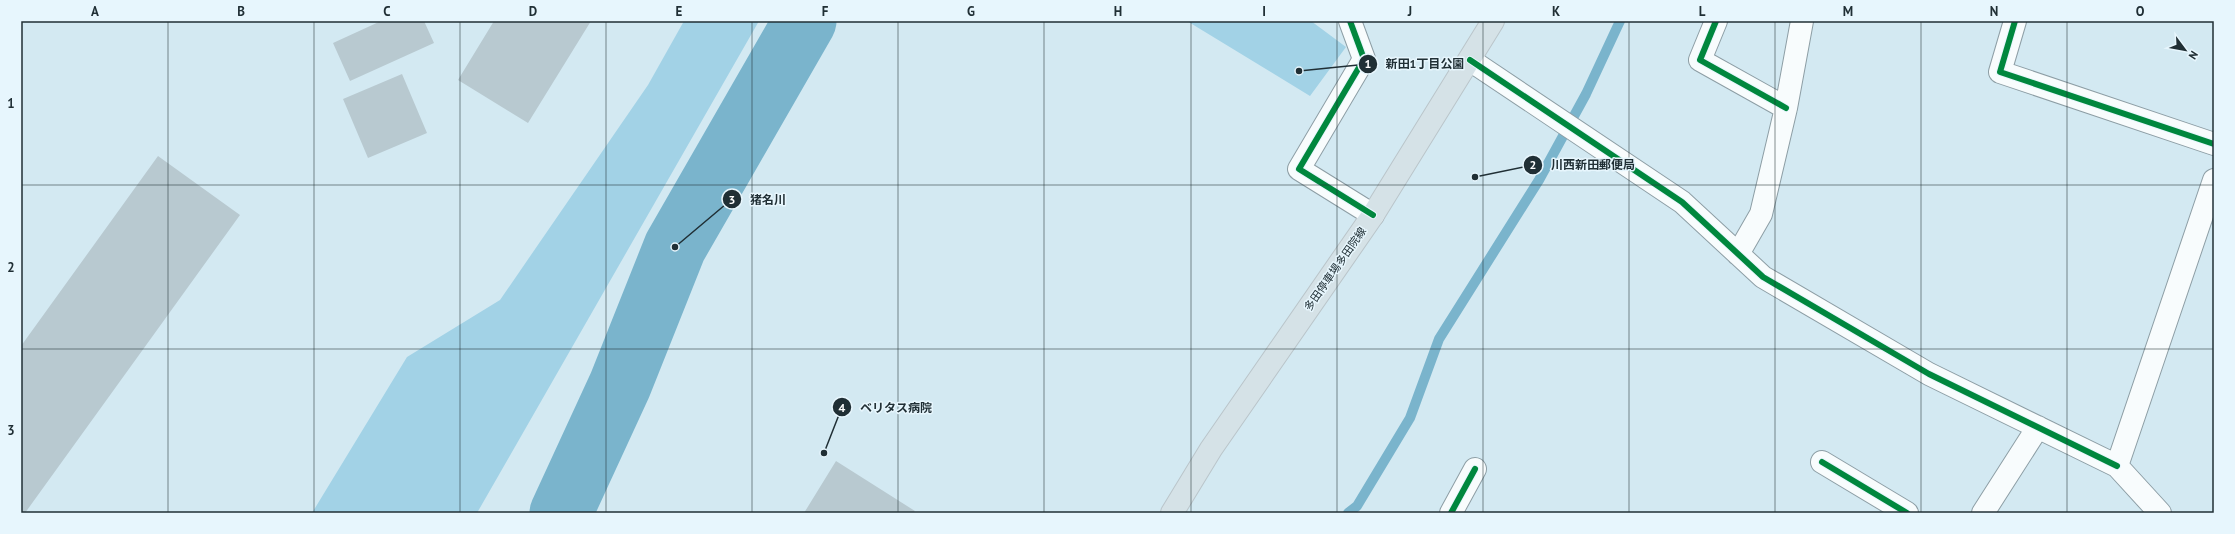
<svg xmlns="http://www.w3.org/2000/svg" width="2235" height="534" viewBox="0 0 2235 534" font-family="'PT Sans','Noto Sans JP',sans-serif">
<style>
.green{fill:#a2d2e6}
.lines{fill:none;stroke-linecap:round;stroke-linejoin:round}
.stream{stroke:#7ab4cc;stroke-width:10}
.river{stroke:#7ab4cc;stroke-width:63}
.building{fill:#b8c9d0}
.minor-casing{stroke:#8d9ea5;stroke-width:24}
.major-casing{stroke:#bac5ca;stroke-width:24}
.minor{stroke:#f8fcfd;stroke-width:22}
.major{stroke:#d5e2e7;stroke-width:22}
.cycleway-casing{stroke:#e7f6fd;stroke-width:8}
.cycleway{stroke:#00873e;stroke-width:6}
.grid{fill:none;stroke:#202f35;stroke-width:1;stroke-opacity:0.55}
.labels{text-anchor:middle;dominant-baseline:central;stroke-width:3;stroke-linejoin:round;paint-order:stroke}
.street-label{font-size:11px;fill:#202f35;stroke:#e7f6fd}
.leader{fill:none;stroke:#202f35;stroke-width:1.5}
.callout-dot{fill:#202f35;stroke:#e7f6fd;stroke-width:1.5}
.mark-label{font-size:12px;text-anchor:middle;font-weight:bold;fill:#fff}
.callout-label{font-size:12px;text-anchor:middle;font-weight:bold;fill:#202f35;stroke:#e7f6fd;stroke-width:3;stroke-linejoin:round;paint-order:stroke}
.neatline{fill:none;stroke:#202f35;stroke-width:1.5}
.grid-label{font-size:13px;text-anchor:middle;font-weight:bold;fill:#202f35}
</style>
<rect width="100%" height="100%" fill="#d3e9f2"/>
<path class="green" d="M 684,21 L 759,21 L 477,513 L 312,513 L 407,357 L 500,300 L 648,85 Z
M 1187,21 L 1311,21 L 1346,47 L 1310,96 Z"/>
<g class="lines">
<path class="stream" d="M 1348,513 L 1357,506 L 1410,418 L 1439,339 L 1539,180 L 1586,94 L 1620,21"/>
<path class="river" d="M 561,513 L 620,385 L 675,247 L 805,21"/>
</g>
<path class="building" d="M 381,21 L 424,21 L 434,43 L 350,81 L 333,43 Z
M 494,21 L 591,21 L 528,123 L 458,80 Z
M 402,74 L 427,133 L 368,158 L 343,99 Z
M 158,156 L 240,215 L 25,513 L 22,513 L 21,346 Z
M 836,461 L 915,511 L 913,513 L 804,513 Z"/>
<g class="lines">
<g class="minor-casing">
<path id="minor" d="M 1350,21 L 1364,59 L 1299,169 L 1373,215
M 1716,21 L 1700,60 L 1786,108
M 2015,21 L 2000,72 L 2214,144
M 1470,60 L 1682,202 L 1763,277 L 1929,374 L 2117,466
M 1738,254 L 1761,214 L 1786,108 L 1802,21
M 1822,462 L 1907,513
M 1451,513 L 1475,469
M 1983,513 L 2038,427
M 2160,513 L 2117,466 L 2214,180"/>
</g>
<g class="major-casing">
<path id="major" d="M 1172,513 L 1211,449 L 1373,215 L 1493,21"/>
</g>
<use href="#minor" class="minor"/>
<use href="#major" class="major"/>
<g class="cycleway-casing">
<path id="cycleway" d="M 1350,21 L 1364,59 L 1299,169 L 1373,215
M 1716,21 L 1700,60 L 1786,108
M 2015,21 L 2000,72 L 2214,144
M 1470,60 L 1682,202 L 1763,277 L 1929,374 L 2117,466
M 1822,462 L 1907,513
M 1451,513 L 1475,469"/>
</g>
<use href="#cycleway" class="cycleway"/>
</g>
<path class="grid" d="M 168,21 L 168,513M 314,21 L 314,513M 460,21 L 460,513M 606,21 L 606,513M 752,21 L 752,513M 898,21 L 898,513M 1044,21 L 1044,513M 1191,21 L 1191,513M 1337,21 L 1337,513M 1483,21 L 1483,513M 1629,21 L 1629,513M 1775,21 L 1775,513M 1921,21 L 1921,513M 2067,21 L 2067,513M 21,185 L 2214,185M 21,349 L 2214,349"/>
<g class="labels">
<g class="street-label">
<text transform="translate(1335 269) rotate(-55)">多田停車場多田院線</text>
</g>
</g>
<path class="leader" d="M1299 71L1368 64M1475 177L1533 165M675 247L732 199M824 453L842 407"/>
<g class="callout-dot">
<circle cx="1299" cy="71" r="4"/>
<circle cx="1475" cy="177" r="4"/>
<circle cx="675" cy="247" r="4"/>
<circle cx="824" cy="453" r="4"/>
<circle cx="1368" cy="64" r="10"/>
<circle cx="1533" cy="165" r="10"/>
<circle cx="732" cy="199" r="10"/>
<circle cx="842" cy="407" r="10"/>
</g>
<g class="mark-label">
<text x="1368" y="68">1</text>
<text x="1533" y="169">2</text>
<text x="732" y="204">3</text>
<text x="842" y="412">4</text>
</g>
<g class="callout-label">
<text x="1425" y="68">新田1丁目公園</text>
<text x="1593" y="169">川西新田郵便局</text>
<text x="768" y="204">猪名川</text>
<text x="896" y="412">ベリタス病院</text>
</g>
<rect width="2235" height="534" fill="none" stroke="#e7f6fd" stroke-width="44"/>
<g transform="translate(2185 50) rotate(122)" stroke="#e7f6fd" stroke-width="3" paint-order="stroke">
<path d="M0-3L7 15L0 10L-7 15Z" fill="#202f35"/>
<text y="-6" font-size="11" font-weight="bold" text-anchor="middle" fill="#202f35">N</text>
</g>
<rect x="22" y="22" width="2191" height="490" class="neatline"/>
<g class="grid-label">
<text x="95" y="16">A</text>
<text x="241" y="16">B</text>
<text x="387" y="16">C</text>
<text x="533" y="16">D</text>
<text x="679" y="16">E</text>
<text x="825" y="16">F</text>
<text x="971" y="16">G</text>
<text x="1118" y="16">H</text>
<text x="1264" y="16">I</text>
<text x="1410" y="16">J</text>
<text x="1556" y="16">K</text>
<text x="1702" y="16">L</text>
<text x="1848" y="16">M</text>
<text x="1994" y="16">N</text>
<text x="2140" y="16">O</text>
<text x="11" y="108">1</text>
<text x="11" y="272">2</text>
<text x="11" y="435">3</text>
</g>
</svg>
